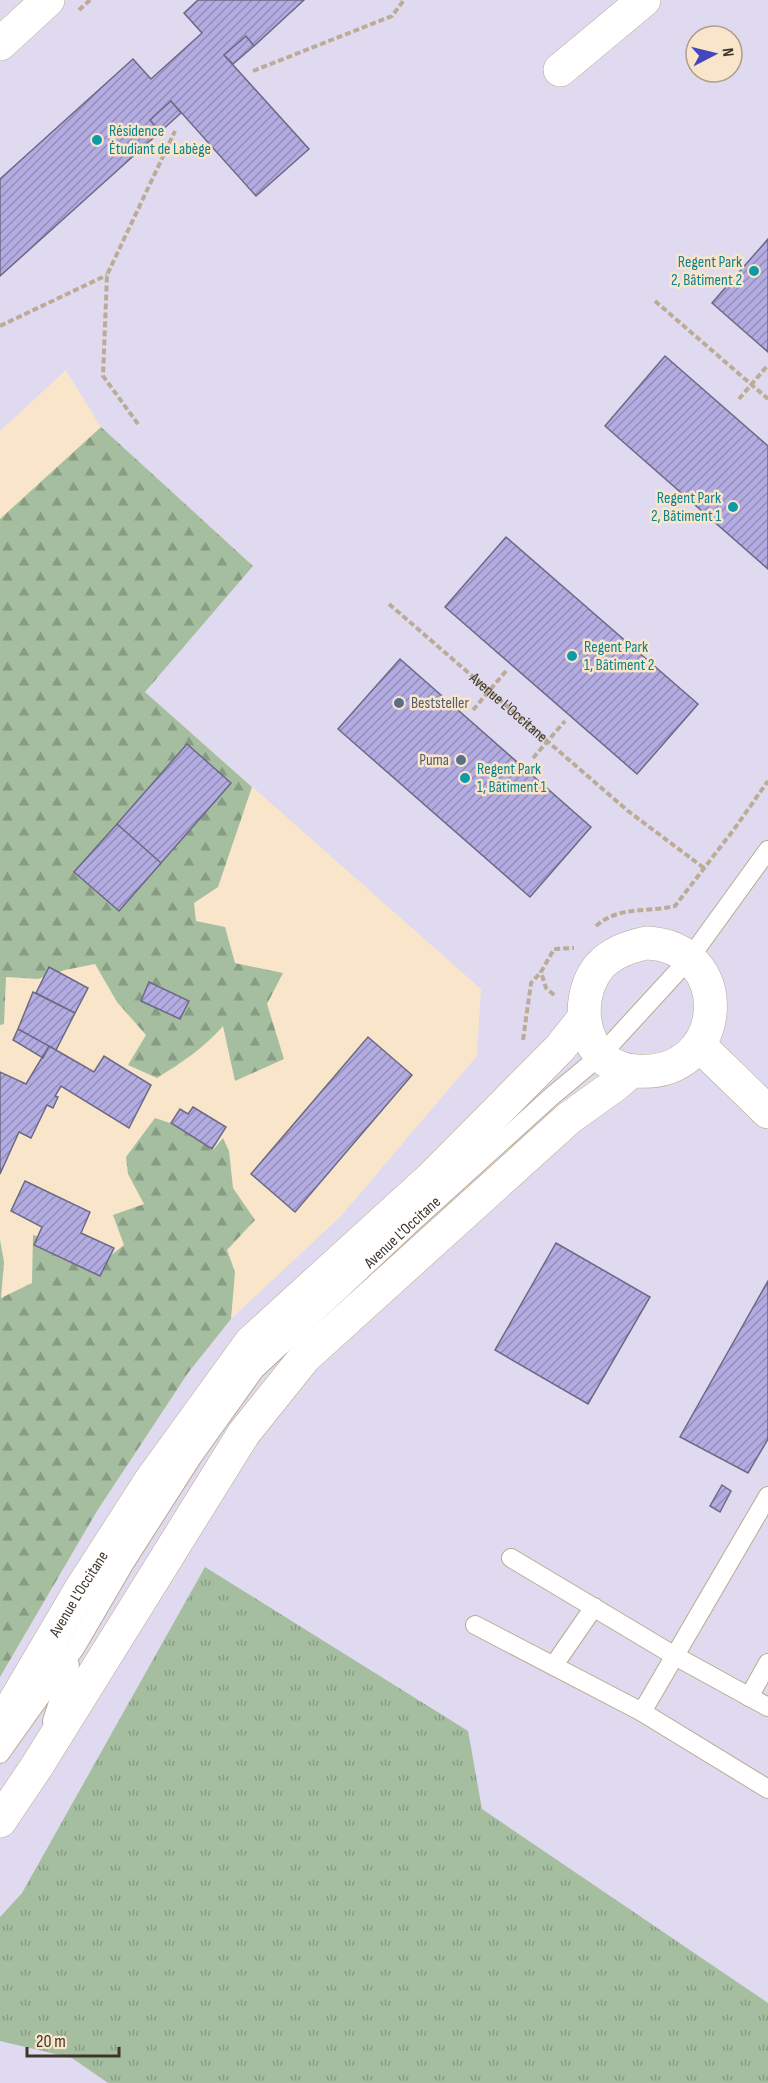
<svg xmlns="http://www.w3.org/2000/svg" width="768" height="2083" viewBox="0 0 768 2083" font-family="'Sofia Sans Condensed',sans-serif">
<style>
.commercial{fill:#dfdaf0;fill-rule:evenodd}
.grass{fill:url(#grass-tufts)}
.forest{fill:url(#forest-firs)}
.building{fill:url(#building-hatch);stroke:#6c6984;stroke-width:1.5}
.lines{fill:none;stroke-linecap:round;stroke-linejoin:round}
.service-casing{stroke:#bca98f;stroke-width:20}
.minor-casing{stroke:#bca98f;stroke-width:34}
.path{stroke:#bcac96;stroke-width:4;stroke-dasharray:6 3;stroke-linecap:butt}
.service{stroke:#fff;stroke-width:18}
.minor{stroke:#fff;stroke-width:33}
.culture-dot{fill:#0f9aa8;stroke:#f9e5ca;stroke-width:2}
.service-dot{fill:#5c6f8a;stroke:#f9e5ca;stroke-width:2}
.labels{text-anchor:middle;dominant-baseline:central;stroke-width:5;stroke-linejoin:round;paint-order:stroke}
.culture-label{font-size:16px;fill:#0d838f;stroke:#f9e5ca;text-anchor:start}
.service-label{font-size:16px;fill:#4e5e75;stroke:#f9e5ca;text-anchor:start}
.street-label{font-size:16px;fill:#3e362b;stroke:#f9e5ca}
</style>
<defs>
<pattern id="grass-tufts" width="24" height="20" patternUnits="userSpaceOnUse" patternTransform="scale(1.5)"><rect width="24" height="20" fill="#a5bea0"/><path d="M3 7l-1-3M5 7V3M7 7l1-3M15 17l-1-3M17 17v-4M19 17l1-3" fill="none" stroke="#889b83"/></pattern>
<pattern id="forest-firs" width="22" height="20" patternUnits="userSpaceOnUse" patternTransform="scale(1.5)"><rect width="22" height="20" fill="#a5bea0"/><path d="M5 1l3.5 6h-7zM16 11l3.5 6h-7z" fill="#889b83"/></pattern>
<pattern id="building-hatch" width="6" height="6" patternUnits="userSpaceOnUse" patternTransform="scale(1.5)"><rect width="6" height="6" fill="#b3ace2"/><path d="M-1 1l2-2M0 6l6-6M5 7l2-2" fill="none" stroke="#938db7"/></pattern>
</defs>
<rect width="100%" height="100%" fill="#f9e5ca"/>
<path class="commercial" d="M 0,0 L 768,0 L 768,2083 L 0,2083 L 0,1677 L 97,1511 L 188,1373 L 231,1319 L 341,1216 L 477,1056 L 481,989 L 145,692 L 252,565 L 102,429 L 66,370 L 0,431 ZM 696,36 L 732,36 L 732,72 L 696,72 Z"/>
<path class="grass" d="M 205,1567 L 468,1731 L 482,1809 L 768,2003 L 768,2083 L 108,2083 L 72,2058 L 0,2041 L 0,1917 L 22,1893 Z"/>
<path class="forest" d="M 101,427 L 253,566 L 145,692 L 252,787 L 218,887 L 194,903 L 196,921 L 225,927 L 235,963 L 283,973 L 267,1004 L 284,1059 L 235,1081 L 223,1026 C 204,1048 181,1063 157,1078 L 128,1065 L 146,1035 L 117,1002 L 95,964 L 65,970 L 38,979 L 6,977 L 4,1024 L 0,1025 L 0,519 Z
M 155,1118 L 170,1123 L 213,1150 L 223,1138 L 229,1151 L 233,1188 L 255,1220 L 227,1250 L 235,1272 L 231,1319 L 188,1373 L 97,1511 L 0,1677 L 0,1240 L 4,1262 L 1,1298 L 32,1283 L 33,1235 L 110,1256 L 124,1245 L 113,1215 L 144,1204 L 128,1174 L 126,1157 Z"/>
<path class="building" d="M 198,0 L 304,0 L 254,46 L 246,36 L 224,55 L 309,149 L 256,196 L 171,101 L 150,120 L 160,132 L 0,276 L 0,179 L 133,59 L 151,79 L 202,33 L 184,13 Z
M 246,36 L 254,46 L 233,64 L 224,55 Z
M 171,101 L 181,113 L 160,132 L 150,120 Z
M 768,239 L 768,352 L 712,303 Z
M 665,356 L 768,446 L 768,569 L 605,426 Z
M 506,537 L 698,704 L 637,774 L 445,607 Z
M 400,659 L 591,827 L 530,897 L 338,729 Z
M 187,744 L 231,783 L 161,863 L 117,824 Z
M 117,824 L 161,863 L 119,911 L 74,872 Z
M 49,967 L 88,988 L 75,1013 L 36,993 Z
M 149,982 L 189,1001 L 180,1019 L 141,1001 Z
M 33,992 L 75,1013 L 56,1050 L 18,1029 Z
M 18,1029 L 49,1046 L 43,1058 L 13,1040 Z
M 368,1037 L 412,1075 L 295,1212 L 251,1174 Z
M 49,1046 L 94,1072 L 104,1056 L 151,1085 L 129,1128 L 61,1086 L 55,1096 L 58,1097 L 53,1108 L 47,1105 L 31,1138 L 19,1132 L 0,1174 L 0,1072 L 26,1084 Z
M 193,1107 L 226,1127 L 212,1149 L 171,1123 L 180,1109 L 188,1114 Z
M 25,1181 L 90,1212 L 81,1233 L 114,1248 L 100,1276 L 34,1245 L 42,1227 L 11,1211 Z
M 556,1243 L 650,1297 L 588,1404 L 495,1350 Z
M 768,1281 L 768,1439 L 748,1473 L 680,1437 Z
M 722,1485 L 731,1491 L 720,1512 L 710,1506 Z"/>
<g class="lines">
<g class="service-casing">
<g id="service">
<path d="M 511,1558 L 675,1656 L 768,1707"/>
<path d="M 475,1625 L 642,1712 L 768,1789"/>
<path d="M 554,1665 L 594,1607"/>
<path d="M 749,1697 L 768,1663"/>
<path d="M 642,1712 L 768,1496"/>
<path d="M 52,1721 L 70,1665"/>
<path id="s2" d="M 0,1754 L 76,1647 L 125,1563 L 192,1458 L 255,1370 L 412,1223 L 552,1096 L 600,1056 L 689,959 L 768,850"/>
</g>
</g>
<g class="minor-casing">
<g id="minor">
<path d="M 0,44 L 48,0"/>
<path d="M 560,70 L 644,0"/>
<path d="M 646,943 C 737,946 730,1079 635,1071 C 584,1067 571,1004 598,968 C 610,953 628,947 646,943 Z"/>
<path d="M 699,1045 L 768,1112"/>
<path id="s3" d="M 0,1732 L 8,1713 L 79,1592 L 151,1480 L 251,1342 L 430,1179 L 560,1048 L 584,1018"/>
<path d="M 0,1821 L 37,1766 L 244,1433 L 305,1357 L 569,1118 L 615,1085 L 631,1071"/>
</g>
</g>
<g class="path">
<path d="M 79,10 L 90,0"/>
<path d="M 253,71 L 392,16 L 404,0"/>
<path d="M 655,301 L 768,399"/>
<path d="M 0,326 L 107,275"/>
<path d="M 739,399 L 768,365"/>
<path d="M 138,424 L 103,376 L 107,275 L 175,131"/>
<path id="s1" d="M 389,604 L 628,811 L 704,868"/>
<path d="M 473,710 L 506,671"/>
<path d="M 533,758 L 565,721"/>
<path d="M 596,926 C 620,905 647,913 675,906 L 735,828 L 768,781"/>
<path d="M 554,995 L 546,988 L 541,972 L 554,949 L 574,948"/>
<path d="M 523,1040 L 531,983 L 541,972"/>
</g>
<use href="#service" class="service"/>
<use href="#minor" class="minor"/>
</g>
<g class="culture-dot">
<circle cx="97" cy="140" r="6"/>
<circle cx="754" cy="271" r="6"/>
<circle cx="733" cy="507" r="6"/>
<circle cx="572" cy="656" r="6"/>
<circle cx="465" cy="778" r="6"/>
</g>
<g class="service-dot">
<circle cx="399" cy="703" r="6"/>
<circle cx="461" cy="760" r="6"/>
</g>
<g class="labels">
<g class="culture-label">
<text x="109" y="131">Résidence<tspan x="109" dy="18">Étudiant de Labège</tspan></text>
<text x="742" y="262" text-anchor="end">Regent Park<tspan x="742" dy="18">2, Bâtiment 2</tspan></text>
<text x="721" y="498" text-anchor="end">Regent Park<tspan x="721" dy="18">2, Bâtiment 1</tspan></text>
<text x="584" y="647">Regent Park<tspan x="584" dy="18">1, Bâtiment 2</tspan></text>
<text x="477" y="769">Regent Park<tspan x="477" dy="18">1, Bâtiment 1</tspan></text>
</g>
<g class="service-label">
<text x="411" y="703">Beststeller</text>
<text x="449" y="760" text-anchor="end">Puma</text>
</g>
<g class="street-label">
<text stroke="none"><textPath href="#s1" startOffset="158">Avenue L'Occitane</textPath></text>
<text stroke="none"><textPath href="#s2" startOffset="663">Avenue L'Occitane</textPath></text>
<text stroke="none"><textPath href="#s3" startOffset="159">Avenue L'Occitane</textPath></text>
</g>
</g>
<g transform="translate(714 54) rotate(83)"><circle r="28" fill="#f9e5ca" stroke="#ae9f8a" stroke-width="1.5"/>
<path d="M0-4.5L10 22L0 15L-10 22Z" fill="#4247bb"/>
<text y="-9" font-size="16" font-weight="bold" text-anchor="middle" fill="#3e362b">N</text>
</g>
<path d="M27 2047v9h92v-9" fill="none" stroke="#3e362b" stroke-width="3"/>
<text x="36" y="2047" font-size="18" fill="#3e362b" stroke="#f9e5ca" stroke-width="4.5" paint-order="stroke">20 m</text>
</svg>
